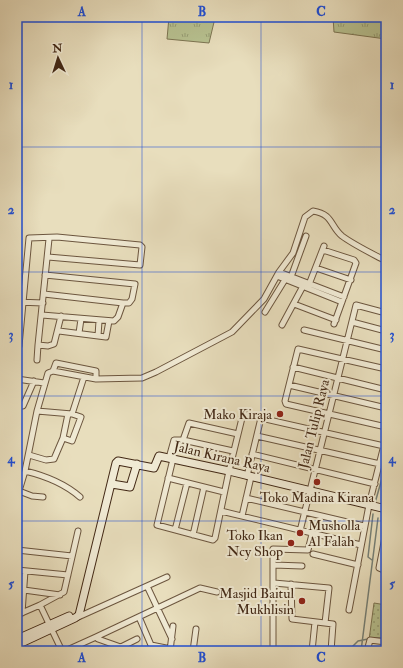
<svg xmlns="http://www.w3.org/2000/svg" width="403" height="668" viewBox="0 0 403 668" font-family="'IM FELL Double Pica',serif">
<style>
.grass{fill:url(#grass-dots);stroke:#7c7452}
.park{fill:url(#park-tufts);stroke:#7c7452}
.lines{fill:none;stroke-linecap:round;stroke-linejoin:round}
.stream{stroke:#768077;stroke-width:1.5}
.street-casing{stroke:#6c563f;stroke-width:7}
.secondary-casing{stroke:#422815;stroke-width:9}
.street{stroke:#f0ead4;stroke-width:5}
.secondary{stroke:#f0ead4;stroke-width:7}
.grid{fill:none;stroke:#1d4ed8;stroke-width:1;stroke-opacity:0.55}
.poi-dot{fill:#8f2418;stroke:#f0ead4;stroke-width:1.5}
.labels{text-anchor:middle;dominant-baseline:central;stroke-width:4;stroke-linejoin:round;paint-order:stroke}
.poi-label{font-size:14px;fill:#422815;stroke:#f0ead4;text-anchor:end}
.street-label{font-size:14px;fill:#422815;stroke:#f0ead4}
.neatline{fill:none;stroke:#1d4ed8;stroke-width:1.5}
.grid-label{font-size:13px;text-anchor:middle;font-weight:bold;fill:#1d4ed8}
</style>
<defs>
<pattern id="grass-dots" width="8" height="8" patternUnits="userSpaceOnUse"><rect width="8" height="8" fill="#b7c190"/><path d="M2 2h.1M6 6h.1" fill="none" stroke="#969d74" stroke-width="1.8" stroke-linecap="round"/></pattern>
<pattern id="park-tufts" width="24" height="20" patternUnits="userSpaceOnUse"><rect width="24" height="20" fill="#b7c190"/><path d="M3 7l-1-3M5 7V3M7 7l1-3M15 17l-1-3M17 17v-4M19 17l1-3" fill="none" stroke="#969d74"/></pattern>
</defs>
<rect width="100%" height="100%" fill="#e8debd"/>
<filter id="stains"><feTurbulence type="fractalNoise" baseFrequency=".005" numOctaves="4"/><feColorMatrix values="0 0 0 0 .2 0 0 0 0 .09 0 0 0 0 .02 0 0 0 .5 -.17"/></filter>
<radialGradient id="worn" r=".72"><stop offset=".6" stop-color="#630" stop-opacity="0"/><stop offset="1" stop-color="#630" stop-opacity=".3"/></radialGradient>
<path class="grass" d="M 374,603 L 386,605 L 386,642 L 369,640 Z"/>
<path class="park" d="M 169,17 L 218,17 L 215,18 L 209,43 L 167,39 Z
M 333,17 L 386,17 L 386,39 L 334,32 Z"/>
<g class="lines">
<path class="stream" d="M 375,503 L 386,464
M 381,505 L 386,486
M 372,560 L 368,557 L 373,514
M 372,638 L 386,638
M 348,651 L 358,641 L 368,639
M 361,651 L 378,518"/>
<g class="street-casing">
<path id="street" d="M 49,239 L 38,345 L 48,346 L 54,344 L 61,316
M 323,250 L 354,260 L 356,263 L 334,324
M 316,268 L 351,280
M 279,272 L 344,297
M 277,276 L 342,302
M 291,277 L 306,236
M 308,287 L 324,246
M 44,294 L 123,303
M 17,302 L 43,303
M 294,304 L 336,320
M 265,312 L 286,278
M 42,315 L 114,321 L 118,317 L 123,303 L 129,303 L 132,299 L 135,284 L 45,275
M 352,322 L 386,331
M 282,325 L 302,288
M 304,330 L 386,350
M 59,331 L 106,337 L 109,321
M 79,333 L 81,319
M 98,336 L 99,321
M 19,346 L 29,238 L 57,237 L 140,245 L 142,247 L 140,265 L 48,257
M 37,360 L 38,345
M 293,367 L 386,390
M 386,369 L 298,349 L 285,401 L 286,404 L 386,427
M 53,371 L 56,363 L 96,371 L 96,379
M 17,379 L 44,383
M 289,385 L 386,408
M 17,406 L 23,406 L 34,381
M 37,411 L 72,414 L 81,417 L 72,441 L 63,438
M 72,414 L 84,377
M 257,436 L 380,464
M 183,440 L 233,451
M 252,454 L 375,484
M 29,455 L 46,460 L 54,459 L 63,438 L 68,414
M 169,458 L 174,440 L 183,440 L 189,423 L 238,434
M 173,459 L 157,525 L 213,540 L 215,538 L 229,471 L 243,414 L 384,446
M 25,471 C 46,476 64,483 80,497
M 247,476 L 261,418
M 168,478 L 224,492
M 17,490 L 19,491 L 25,471 L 37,411 L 48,373 L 53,371 L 96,379 L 142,378 L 156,372 L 232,332 L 264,299 L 279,272 L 293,253 L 305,217 L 313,211 C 333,214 330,226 342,236 C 354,245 373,254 386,261
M 19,491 L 32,496 L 43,497
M 246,498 L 364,526
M 221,511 L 361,545
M 242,516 L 251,477
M 175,530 L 187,483
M 300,531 L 356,305 L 386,313
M 386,532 L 379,568 L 386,571
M 193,535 L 204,487
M 17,550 L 72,556
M 313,554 L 358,565
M 274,565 L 302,566
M 17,570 L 68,575
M 274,583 L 329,588 L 325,623
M 291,584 L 292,619 L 333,624 L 331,651
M 147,586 L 172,639
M 24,590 L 60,595
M 349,610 L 369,505 L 386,437
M 22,613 L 25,571
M 17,615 L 40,605
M 139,617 L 151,645 L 171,649
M 76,618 L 167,577
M 96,637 L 200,588 L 217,592
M 121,647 L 137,639
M 62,651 L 40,605 L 64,592 L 78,531
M 65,651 L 96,637 L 98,639 L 132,651
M 170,651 L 173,626
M 193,651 L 196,629
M 273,651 L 273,549 L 308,550 L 312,534
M 312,651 L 315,622
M 367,651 L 370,640 L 386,642"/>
</g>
<g class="secondary-casing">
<path id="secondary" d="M 112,484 L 130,487 L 137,464
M 17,639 L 69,616
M 17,645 L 75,618 L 79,615 L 116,463 L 118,461 L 154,468 L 159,456 L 229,471 L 386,509"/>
</g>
<use href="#street" class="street"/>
<use href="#secondary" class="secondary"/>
</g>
<path class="grid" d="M 142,17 L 142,651M 261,17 L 261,651M 17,147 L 386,147M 17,272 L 386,272M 17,396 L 386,396M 17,521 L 386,521"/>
<g class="poi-dot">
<circle cx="280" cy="414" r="4"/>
<circle cx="317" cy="482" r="4"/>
<circle cx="300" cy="533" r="4"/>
<circle cx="291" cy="543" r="4"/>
<circle cx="302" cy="601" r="4"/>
</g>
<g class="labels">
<g class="poi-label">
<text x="272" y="414">Mako Kiraja</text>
<text x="317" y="497" text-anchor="middle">Toko Madina Kirana</text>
<text x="308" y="525" text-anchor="start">Musholla<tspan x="308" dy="16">Al Falah</tspan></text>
<text x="283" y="535">Toko Ikan<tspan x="283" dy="16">Ncy Shop</tspan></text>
<text x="294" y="593">Masjid Baitul<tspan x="294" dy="16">Mukhlisin</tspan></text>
</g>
<g class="street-label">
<text transform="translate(314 424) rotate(-76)">Jalan Tulip Raya</text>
<text transform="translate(222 457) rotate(13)">Jalan Kirana Raya</text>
</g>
</g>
<rect width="403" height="668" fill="none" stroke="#e8debd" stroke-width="44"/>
<g transform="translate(58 58) rotate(356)" stroke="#f0ead4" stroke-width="3" paint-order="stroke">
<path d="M0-3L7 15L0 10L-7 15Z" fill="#422815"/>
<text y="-6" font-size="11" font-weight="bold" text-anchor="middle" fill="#422815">N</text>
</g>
<rect x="22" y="22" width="359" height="624" class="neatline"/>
<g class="grid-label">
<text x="82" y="16">A</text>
<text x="202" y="16">B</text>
<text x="321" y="16">C</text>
<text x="11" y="89">1</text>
<text x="392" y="89">1</text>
<text x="11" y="214">2</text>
<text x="392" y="214">2</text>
<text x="11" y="339">3</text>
<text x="392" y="339">3</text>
<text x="11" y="463">4</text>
<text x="392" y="463">4</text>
<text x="11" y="588">5</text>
<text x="392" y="588">5</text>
<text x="82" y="662">A</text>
<text x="202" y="662">B</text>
<text x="321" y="662">C</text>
</g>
<rect width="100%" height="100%" filter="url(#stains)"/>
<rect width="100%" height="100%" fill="url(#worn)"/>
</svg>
